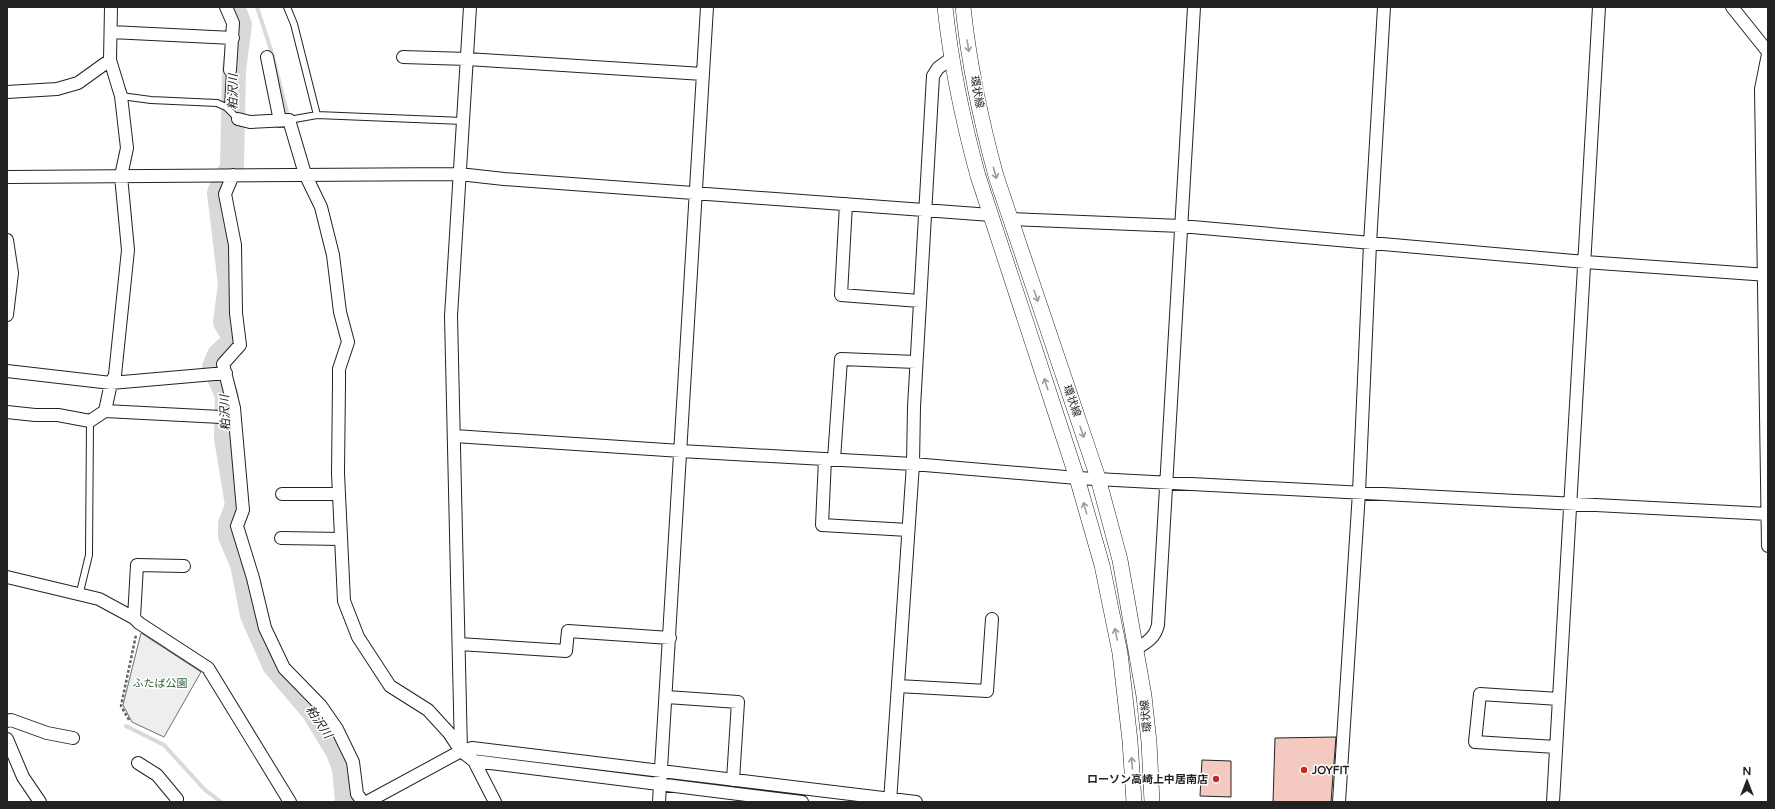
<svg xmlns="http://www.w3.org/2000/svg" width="1775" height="809" viewBox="0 0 1775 809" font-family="'Varela Round','Noto Sans JP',sans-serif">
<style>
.green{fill:#eee;stroke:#6f6f6f}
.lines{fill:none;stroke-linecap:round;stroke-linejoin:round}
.stream{stroke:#d9d9d9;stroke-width:4}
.river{stroke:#d9d9d9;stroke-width:24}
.building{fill:#f3c9c0;stroke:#222}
.service-casing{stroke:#222;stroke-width:8}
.minor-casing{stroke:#222;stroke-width:14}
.tertiary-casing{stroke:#222;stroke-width:16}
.path{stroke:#646464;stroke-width:2.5;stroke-dasharray:3 2;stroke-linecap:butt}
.service{stroke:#fff;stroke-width:6}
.minor{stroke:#fff;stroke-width:12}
.tertiary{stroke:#fff;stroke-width:15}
.oneway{stroke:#9c9c9c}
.poi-dot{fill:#c62828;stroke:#fff;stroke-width:1.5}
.labels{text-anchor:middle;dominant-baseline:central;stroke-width:3;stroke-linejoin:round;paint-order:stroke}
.street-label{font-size:11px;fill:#222;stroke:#fff}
.park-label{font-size:11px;fill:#2f5e38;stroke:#fff}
.poi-label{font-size:11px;font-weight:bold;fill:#222;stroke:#fff;text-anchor:start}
.water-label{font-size:12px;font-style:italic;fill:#222;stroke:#fff}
</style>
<rect width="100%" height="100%" fill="#fff"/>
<path class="green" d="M 141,633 L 201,672 L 164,737 L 132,722 L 123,705 Z"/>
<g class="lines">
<path class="stream" d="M 257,7 L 272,53 L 288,116
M 126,726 L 164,745 L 205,790 L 221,802"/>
<path class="river" d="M 233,7 L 240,25 L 234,70 L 232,167 L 222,185 L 219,193 L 230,284 L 225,322 L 232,334 L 233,342 L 219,355 L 214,367 L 227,395 L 226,438 L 237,505 L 230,524 L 230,536 L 242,564 L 252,615 L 274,665 L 313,711 L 338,752 L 344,769 L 347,802"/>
</g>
<path class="building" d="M 1336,737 L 1331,802 L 1273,802 L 1275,738 Z
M 1202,760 L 1231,761 L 1231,797 L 1200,796 Z"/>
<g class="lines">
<g class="service-casing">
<path id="service" d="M 287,7 L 294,24 L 317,115
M 121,96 L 151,100 L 217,103 L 226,107 L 238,119
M 228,108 L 230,70
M 289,120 L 317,115 L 463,121
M 79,596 L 89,555 L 90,421"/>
</g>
<g class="minor-casing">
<path id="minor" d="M 226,7 L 233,23 L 230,70
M 470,7 L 451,316 L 461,751 L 474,761 L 495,802
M 1732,7 L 1768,52
M 111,32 L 233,38
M 1768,54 L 1761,89 L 1768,546
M 267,57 L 280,121
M 403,57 L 467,59 L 703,74
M 7,92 L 57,89 L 78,83 L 110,60
M 238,119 L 250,122 L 289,120 L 305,174 L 321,207 L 333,255 L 340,312 L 348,342 L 339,369 L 339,383 L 338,473 L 344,601 L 358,637 L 390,686 L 428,710 L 449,733 L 461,751
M 233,175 L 225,194 L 235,245 L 236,313 L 240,345 L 223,364 L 234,408 L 243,510 L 237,526 L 253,578 L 265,628 L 284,668 L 321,706 L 337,729 L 353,762 L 357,794 L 363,802
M 7,177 L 459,174 L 504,179 L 991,215
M 846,204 L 841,295 L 920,301
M 1010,219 L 1181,226 L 1585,262 L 1768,275
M 7,240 L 12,273 L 7,315
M 7,371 L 111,383 L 226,373
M 105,411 L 111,383 L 115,375 L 128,250 L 121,176 L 127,148 L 121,96 L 110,60 L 111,7
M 7,412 L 35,415 L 58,415 L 90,421 L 105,411 L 221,417
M 455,436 L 681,451 L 913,464 L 1077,478 L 1768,514
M 825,459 L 822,525 L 908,530
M 834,459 L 841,359 L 916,362
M 282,494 L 339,494
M 281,538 L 341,539
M 7,577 L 99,599 L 134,618 L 139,623 L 208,668 L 290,802
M 134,618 L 137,565 L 184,566
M 459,644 L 566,651 L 568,631 L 670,638
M 1136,649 C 1147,642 1155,638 1158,625 L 1194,7
M 898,686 L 987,691 L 992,619
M 667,697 L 738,702 L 733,780
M 7,721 L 11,720 L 47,733 L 73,738
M 7,739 L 23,777 L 40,802
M 1556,747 L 1475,742 L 1480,694 L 1559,699
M 474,761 L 802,802
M 138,763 L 157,775 L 177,799 L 176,802
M 367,802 L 461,751 L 472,748 L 916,802
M 659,802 L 707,7
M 890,802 L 913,464 L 914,407 L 933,76 L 938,68 L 952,58
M 1339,802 L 1359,492 L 1370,244 L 1384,7
M 1553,802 L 1599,7"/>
</g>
<g class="tertiary-casing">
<path id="tertiary" d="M 945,7 C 951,64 963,121 978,176 L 1077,478 L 1102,565 L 1120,653 L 1130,741 L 1134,802
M 963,7 C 969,64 981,121 996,176 L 1098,478 L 1120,560 L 1144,696 L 1149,742 L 1152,802"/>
</g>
<path class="path" d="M 129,720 L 121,706 L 136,635"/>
<use href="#service" class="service"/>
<use href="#minor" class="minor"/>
<use href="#tertiary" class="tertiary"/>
</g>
<defs><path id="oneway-shaft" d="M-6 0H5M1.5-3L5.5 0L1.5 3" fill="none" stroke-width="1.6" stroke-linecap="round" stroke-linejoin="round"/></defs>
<g class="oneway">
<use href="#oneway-shaft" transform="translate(968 46) rotate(81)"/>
<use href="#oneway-shaft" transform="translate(995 173) rotate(74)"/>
<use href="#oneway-shaft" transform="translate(1036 296) rotate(71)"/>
<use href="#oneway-shaft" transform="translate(1046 384) rotate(-108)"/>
<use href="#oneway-shaft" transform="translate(1082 432) rotate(71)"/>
<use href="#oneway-shaft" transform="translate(1085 508) rotate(-106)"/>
<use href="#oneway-shaft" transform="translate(1116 634) rotate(-102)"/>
<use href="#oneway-shaft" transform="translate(1132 763) rotate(-94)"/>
</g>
<g class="poi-dot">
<circle cx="1304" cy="770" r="4"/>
<circle cx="1216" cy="779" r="4"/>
</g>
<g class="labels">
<g class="street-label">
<text transform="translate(977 92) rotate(79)">環状線</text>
<text transform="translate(1072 401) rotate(71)">環状線</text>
<text transform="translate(1146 716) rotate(-96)">環状線</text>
</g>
<g class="park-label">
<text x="160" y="683">ふたば公園</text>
</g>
<g class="poi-label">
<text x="1312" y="770">JOYFIT</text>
<text x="1208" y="779" text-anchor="end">ローソン高崎上中居南店</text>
</g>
<g class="water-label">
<text transform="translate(233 92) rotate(-89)">粕沢川</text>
<text transform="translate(225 413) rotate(-92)">粕沢川</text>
<text transform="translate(319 722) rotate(56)">粕沢川</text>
</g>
</g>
<rect width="1775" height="809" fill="none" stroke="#222222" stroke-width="16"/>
<g transform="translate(1747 781)" stroke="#ffffff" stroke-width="3" paint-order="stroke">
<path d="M0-3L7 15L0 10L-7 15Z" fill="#222222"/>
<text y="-6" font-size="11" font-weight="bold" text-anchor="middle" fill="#222222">N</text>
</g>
</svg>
